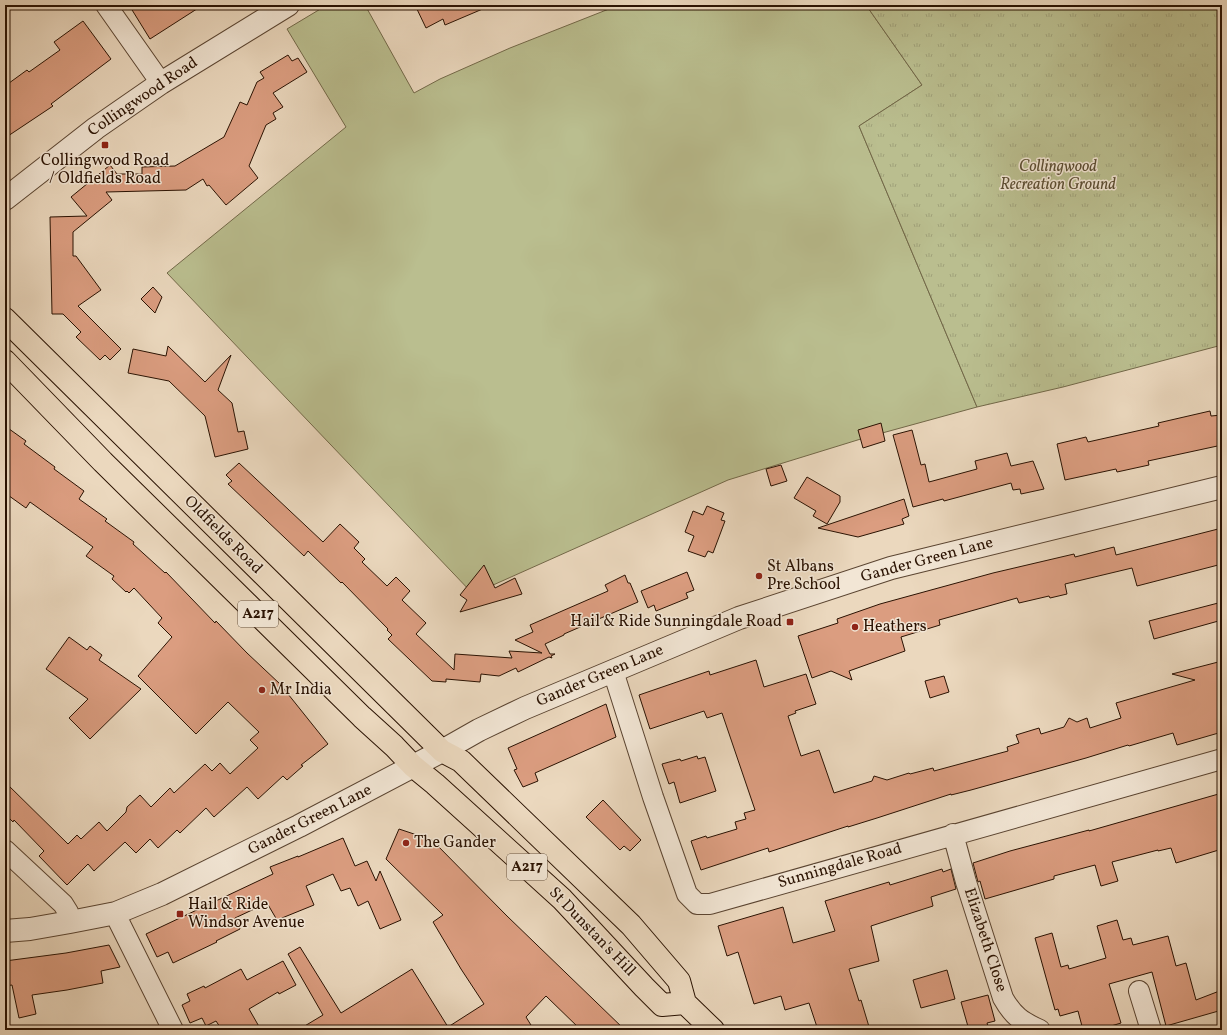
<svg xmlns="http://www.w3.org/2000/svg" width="1227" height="1035" viewBox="0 0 1227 1035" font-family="Vollkorn,serif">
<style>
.green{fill:#babe8f;stroke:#726848}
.park{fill:url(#park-tufts);stroke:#726848}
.building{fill:#db9d80;stroke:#2a1202}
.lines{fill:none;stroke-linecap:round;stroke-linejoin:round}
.minor-casing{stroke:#5a4431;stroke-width:22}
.tertiary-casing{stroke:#5a4431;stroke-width:24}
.trunk-casing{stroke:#2a1202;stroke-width:24}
.minor{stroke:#f2e6d5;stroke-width:20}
.tertiary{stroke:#f2e6d5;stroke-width:22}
.trunk{stroke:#ebd8be;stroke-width:22}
.poi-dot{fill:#8f2418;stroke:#f2e6d5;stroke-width:1.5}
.labels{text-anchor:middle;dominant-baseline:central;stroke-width:3;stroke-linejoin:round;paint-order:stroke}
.shield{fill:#f2e6d5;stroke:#665241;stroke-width:1}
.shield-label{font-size:15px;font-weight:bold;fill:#2a1202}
.street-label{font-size:16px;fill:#2a1202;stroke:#f2e6d5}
.poi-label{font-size:16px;fill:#2a1202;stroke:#f2e6d5;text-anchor:start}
.park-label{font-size:16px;font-style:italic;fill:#5c4e33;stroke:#f2e6d5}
</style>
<defs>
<pattern id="park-tufts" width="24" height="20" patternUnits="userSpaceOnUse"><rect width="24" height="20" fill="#babe8f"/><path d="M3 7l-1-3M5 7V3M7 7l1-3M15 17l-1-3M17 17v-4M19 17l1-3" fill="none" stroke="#a0a27a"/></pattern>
</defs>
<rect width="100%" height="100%" fill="#ebd8be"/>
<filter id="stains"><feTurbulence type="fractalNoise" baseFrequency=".005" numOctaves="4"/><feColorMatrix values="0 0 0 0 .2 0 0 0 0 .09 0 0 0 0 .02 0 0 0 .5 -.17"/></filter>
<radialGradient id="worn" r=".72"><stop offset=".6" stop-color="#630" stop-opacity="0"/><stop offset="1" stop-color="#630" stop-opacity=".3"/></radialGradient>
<path class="green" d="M 327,5 L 365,5 L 414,93 L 440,79 L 510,48 L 619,5 L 866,5 L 922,85 L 859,126 L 977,407 L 864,438 L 728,480 L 473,594 L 167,273 L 346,127 L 287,29 Z"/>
<path class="park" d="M 866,5 L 1222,5 L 1222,345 L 1063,387 L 977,407 L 859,126 L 922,85 Z"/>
<path class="building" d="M 129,5 L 203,5 L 150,39 Z
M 415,5 L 492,5 L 445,25 L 443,19 L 426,28 Z
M 83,21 L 111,59 L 51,104 L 53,106 L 5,138 L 5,86 L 27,70 L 29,72 L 60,50 L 54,42 Z
M 288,55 L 292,61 L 298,58 L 307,72 L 273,93 L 283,107 L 273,113 L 276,119 L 266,125 L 249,166 L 258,178 L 226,205 L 209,185 L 207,186 L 203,179 L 186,190 L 106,192 L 112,200 L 73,232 L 73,256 L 76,256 L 101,290 L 78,306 L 121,349 L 110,360 L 105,355 L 100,360 L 76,337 L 81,332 L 63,314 L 52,314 L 50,217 L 87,216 L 71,197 L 110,165 L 117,174 L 142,174 L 142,167 L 175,166 L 224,137 L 240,102 L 247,105 L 257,82 L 264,78 L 260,72 Z
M 153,287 L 162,297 L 155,313 L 141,299 Z
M 168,346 L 205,382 L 231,355 L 218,390 L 232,403 L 238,432 L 244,431 L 248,449 L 215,457 L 205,416 L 169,381 L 128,373 L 133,349 L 166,356 Z
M 1210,411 L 1211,416 L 1222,415 L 1222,445 L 1148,461 L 1149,465 L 1117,472 L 1116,469 L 1065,480 L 1057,444 L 1086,437 L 1088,442 L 1159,426 L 1158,423 Z
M 881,423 L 885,441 L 863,448 L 858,430 Z
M 5,426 L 26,441 L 24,444 L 55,467 L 54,469 L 84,491 L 79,499 L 107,519 L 105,521 L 134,542 L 133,544 L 165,573 L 166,572 L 215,623 L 216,621 L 247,653 L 280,684 L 328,744 L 301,765 L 303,766 L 287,780 L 283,776 L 258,799 L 247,787 L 214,817 L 206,808 L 180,833 L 177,830 L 158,848 L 150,839 L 136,853 L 125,842 L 94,871 L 88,864 L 67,885 L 39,856 L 44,851 L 14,820 L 13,822 L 5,814 L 5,782 L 68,844 L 77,835 L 81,839 L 99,822 L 107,831 L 126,812 L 127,807 L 140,795 L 151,807 L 170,788 L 174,793 L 205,764 L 212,771 L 220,763 L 230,774 L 258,748 L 250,740 L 259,732 L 228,702 L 196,734 L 138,676 L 172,637 L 158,623 L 162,618 L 134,588 L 129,593 L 127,591 L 126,592 L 112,579 L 114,576 L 86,556 L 93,547 L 30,502 L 26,508 L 5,493 Z
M 912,430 L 921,465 L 925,464 L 929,482 L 977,469 L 975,461 L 1007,453 L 1011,466 L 1033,461 L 1044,489 L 1021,494 L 1020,489 L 1013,490 L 1011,483 L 944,501 L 943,499 L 913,507 L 893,435 Z
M 239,463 L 323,542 L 340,524 L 359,542 L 354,548 L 365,559 L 362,562 L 387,586 L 396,577 L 410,591 L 402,600 L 426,623 L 416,634 L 454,670 L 455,654 L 512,658 L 509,651 L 542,653 L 515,640 L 533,632 L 530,625 L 608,591 L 605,585 L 625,575 L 628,583 L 630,583 L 638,602 L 564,634 L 564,635 L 545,644 L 550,654 L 555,654 L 551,656 L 552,658 L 549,657 L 518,672 L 516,668 L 499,676 L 481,674 L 480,682 L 446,679 L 446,682 L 432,681 L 388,639 L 392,635 L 387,630 L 388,629 L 342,582 L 341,583 L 308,551 L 304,556 L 228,484 L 232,481 L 226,475 Z
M 781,465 L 787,481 L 771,486 L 766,469 Z
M 807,477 L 840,496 L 840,502 L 827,524 L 813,516 L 816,511 L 794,498 Z
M 904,499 L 909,516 L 902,519 L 904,524 L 858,537 L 818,528 Z
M 707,506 L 724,513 L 721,520 L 725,521 L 713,553 L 708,551 L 705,557 L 688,551 L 694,536 L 685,532 L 693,511 L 703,515 Z
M 1222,528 L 1222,564 L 1137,586 L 1132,568 L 1065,584 L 1067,594 L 1050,598 L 1049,596 L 1019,603 L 1017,598 L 939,620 L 940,625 L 901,637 L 905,651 L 849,671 L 852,680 L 831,671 L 812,678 L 798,636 L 838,623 L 837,619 L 880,604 L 993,573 L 1074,554 L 1075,557 L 1114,547 L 1116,555 Z
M 484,565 L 495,588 L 515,578 L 522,594 L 460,612 L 467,600 L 460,595 Z
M 687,572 L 694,590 L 686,593 L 688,598 L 656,611 L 654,605 L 648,608 L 641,591 Z
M 1222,602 L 1222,620 L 1154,639 L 1149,621 Z
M 69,637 L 87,650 L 90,646 L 102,655 L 99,660 L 141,689 L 90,739 L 69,718 L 88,699 L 46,669 Z
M 756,660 L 764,687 L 806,674 L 816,704 L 795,711 L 796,713 L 788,716 L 801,756 L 819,750 L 834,793 L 872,781 L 874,776 L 887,780 L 909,773 L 910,774 L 933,768 L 934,771 L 1008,751 L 1007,747 L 1019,743 L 1016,735 L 1039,728 L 1041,734 L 1064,727 L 1069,718 L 1077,722 L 1087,718 L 1090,728 L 1121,718 L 1116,703 L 1195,680 L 1172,674 L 1222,661 L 1222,732 L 1177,745 L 1173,733 L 1129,746 L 1128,745 L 1086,758 L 971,790 L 951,795 L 951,794 L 877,818 L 848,827 L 848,826 L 769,852 L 768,848 L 701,870 L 691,841 L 706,836 L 707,838 L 737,829 L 735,822 L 746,819 L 744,813 L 755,810 L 722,713 L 707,718 L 704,711 L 650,729 L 639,695 L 709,671 L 710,675 Z
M 944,676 L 949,692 L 930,698 L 925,681 Z
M 606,704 L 616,737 L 535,773 L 538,781 L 523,787 L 514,770 L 517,769 L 508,748 Z
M 697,756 L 698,759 L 705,757 L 716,791 L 680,803 L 674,782 L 669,784 L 662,764 L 680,759 L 681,761 Z
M 1222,793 L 1222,849 L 1176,863 L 1171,848 L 1158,851 L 1158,850 L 1112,862 L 1118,881 L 1101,886 L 1095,865 L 1054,876 L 1054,879 L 985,899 L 980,881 L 978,882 L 973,863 L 1010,851 L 1089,830 L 1089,831 Z
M 603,800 L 641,840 L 630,851 L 624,846 L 620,850 L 586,817 Z
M 399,829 L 432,840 L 507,916 L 625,1030 L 581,1030 L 546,996 L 526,1017 L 534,1030 L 298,1030 L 323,1015 L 288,954 L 300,947 L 341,1013 L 412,969 L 448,1027 L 484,1004 L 461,969 L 433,922 L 443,915 L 386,859 Z
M 343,838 L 355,866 L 367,861 L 376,881 L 380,871 L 401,920 L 380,929 L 368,901 L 358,906 L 350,888 L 341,891 L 333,874 L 306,886 L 314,905 L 277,920 L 267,903 L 235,918 L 240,929 L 216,941 L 217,942 L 173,963 L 168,952 L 157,957 L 146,934 L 273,874 L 270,867 L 298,856 L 298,857 Z
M 942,869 L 943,872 L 951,869 L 956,889 L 931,897 L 933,906 L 871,926 L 879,961 L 849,969 L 859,1001 L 861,1000 L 870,1030 L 818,1030 L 809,1003 L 785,1010 L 781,996 L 754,1004 L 738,952 L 727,956 L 718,926 L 783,907 L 793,943 L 835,931 L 825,901 L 889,882 L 890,885 Z
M 1117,920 L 1123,940 L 1131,938 L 1133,945 L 1168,936 L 1176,966 L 1186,963 L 1196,1000 L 1222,990 L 1222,1010 L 1166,1026 L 1152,972 L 1109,984 L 1121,1023 L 1098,1030 L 1083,1030 L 1078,1011 L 1060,1016 L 1058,1009 L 1055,1010 L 1035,938 L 1052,933 L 1061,967 L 1068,965 L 1069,969 L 1106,958 L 1097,926 Z
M 109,945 L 120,967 L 101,971 L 103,983 L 67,990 L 32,995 L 36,1014 L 19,1018 L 12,985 L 5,986 L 5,961 L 66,953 Z
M 283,961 L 296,985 L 279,994 L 278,992 L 249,1009 L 261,1030 L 222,1030 L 216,1021 L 206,1026 L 202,1018 L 190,1023 L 182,1005 L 190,1001 L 187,994 L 204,986 L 205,988 L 241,969 L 247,980 Z
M 947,970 L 955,999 L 921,1008 L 913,980 Z
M 988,995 L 995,1021 L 987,1023 L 989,1030 L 969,1030 L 961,1002 Z"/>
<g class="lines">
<g class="minor-casing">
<path id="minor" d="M 106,5 L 161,83
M 613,671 L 653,797 L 687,894 L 697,904 L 710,904 L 1222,759
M 953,834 L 966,882 L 1003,998 C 1013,1016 1022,1022 1040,1030
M 5,850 L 63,904 L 68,912 L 70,922
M 116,913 L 119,922 L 173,1030
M 1139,991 L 1151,1030"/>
</g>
<g class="tertiary-casing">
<path id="tertiary" d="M 5,199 L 96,128 L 161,83 L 288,5
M 5,931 L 30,929 L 70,922 L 116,913 L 162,894 L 299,826 L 442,751 L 479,730 L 525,708 L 739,618 L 891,568 L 1222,487"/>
</g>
<g class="trunk-casing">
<path id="trunk" d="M 5,319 L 442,751 L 461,761 L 631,925 L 679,981 L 685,1003 L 713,1030
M 5,361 L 103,462 L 362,717 L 394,746 L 413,766 L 435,784 L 562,899 L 644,987 L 662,1005 L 685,1003"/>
</g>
<use href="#minor" class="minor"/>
<use href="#tertiary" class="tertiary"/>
<use href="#trunk" class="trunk"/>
</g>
<g class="poi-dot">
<rect x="101" y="141" width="8" height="8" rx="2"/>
<circle cx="759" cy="576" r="4"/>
<rect x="786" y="618" width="8" height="8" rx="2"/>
<circle cx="855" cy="627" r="4"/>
<circle cx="262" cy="690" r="4"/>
<circle cx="406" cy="843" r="4"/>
<rect x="176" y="910" width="8" height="8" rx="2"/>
</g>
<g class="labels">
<g class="shield">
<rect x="238" y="601" width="40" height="26" rx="3"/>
<rect x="507" y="854" width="40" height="26" rx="3"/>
</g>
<g class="shield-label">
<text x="258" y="614">A217</text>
<text x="527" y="867">A217</text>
</g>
<g class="street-label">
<text transform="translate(143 97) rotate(-34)">Collingwood Road</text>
<text transform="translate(223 535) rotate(45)">Oldfields Road</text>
<text transform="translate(927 560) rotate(-15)">Gander Green Lane</text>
<text transform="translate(600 676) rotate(-23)">Gander Green Lane</text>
<text transform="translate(310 820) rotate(-27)">Gander Green Lane</text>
<text transform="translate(840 866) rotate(-16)">Sunningdale Road</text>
<text transform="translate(592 932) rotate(46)">St Dunstan's Hill</text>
<text transform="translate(985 940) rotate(72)">Elizabeth Close</text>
</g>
<g class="poi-label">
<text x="105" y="161" text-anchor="middle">Collingwood Road<tspan x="105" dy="18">/ Oldfields Road</tspan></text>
<text x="767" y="567">St Albans<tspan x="767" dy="18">Pre School</tspan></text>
<text x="782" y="622" text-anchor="end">Hail &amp; Ride Sunningdale Road</text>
<text x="863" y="627">Heathers</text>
<text x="270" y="690">Mr India</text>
<text x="414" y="843">The Gander</text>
<text x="188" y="905">Hail &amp; Ride<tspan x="188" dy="18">Windsor Avenue</tspan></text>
</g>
<g class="park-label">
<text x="1058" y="167">Collingwood<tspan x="1058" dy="18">Recreation Ground</tspan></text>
</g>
</g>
<rect width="1227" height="1035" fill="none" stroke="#ebd8be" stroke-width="20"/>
<rect x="6" y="6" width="1215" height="1023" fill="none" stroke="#2a1202" stroke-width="2"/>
<rect x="10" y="10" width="1207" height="1015" fill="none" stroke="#2a1202"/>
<rect width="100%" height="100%" filter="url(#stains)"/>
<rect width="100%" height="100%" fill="url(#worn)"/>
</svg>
